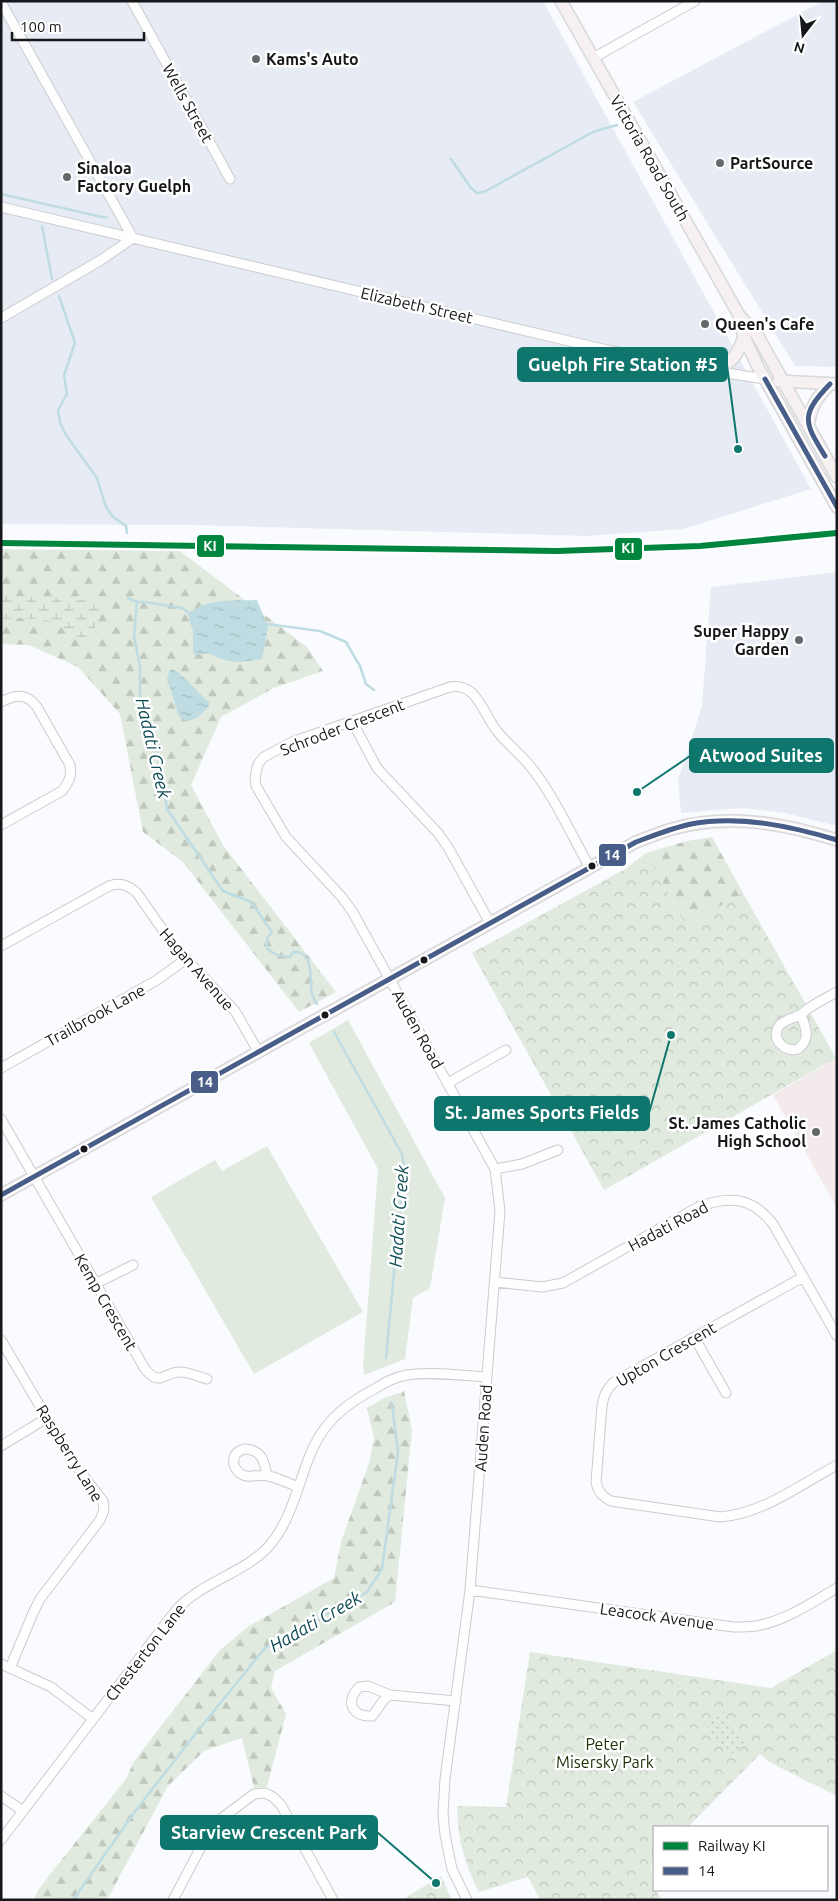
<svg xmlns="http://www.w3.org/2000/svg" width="838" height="1901" viewBox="0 0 838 1901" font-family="Ubuntu,sans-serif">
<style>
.built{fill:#e7ebf4}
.education{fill:#f2eaeb}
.grass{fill:#e1eade}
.forest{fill:url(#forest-firs)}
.wetland{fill:url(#wetland-marsh)}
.park{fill:url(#park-crowns)}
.garden{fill:url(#garden-dots)}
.water{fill:url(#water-ripples)}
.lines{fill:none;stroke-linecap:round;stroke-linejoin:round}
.stream{stroke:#bedce2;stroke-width:2.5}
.minor-casing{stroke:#cacccf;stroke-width:11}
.major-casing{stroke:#d7d8da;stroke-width:14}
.minor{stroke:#fefeff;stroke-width:9}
.major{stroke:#f6f1f0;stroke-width:11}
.bus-1-casing{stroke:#fff;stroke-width:9}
.bus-1{stroke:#485e88;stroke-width:5}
.rail-1-casing{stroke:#fff;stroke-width:10}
.rail-1{stroke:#00853f;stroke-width:6}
.poi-dot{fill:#65676a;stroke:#fff;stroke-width:2}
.bus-dot{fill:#15171a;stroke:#fff;stroke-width:2}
.labels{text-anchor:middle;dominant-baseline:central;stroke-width:5;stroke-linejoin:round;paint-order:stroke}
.poi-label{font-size:16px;font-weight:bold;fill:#15171a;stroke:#fff;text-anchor:start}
.street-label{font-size:16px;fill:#15171a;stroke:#fff}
.park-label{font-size:16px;fill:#1a3205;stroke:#fff}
.water-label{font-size:18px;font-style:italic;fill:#0d4b54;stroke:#fff}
.leader{fill:none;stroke:#0f766e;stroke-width:2}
.callout-dot{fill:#0f766e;stroke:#fff;stroke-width:2}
.callout{fill:#0f766e;stroke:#0f766e;stroke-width:2}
.callout-label{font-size:18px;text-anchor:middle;font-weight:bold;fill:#fff}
.line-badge{stroke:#fff;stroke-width:2}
.badge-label{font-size:14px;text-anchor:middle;font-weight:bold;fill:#fff}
</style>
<defs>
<pattern id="forest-firs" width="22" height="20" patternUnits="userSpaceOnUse" patternTransform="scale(1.25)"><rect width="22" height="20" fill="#e1eade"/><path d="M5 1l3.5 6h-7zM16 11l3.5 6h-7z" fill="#c0c8be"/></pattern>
<pattern id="wetland-marsh" width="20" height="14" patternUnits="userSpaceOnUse" patternTransform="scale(1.25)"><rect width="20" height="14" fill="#e1eade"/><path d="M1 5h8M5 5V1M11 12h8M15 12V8" fill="none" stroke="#c0c8be"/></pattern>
<pattern id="park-crowns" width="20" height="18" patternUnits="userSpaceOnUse" patternTransform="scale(1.25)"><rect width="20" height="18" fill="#e1eade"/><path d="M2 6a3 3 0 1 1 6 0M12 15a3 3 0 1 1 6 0" fill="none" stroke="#c0c8be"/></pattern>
<pattern id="garden-dots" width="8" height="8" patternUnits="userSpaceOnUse" patternTransform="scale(1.25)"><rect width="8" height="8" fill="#e1eade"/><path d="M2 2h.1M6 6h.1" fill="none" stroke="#c0c8be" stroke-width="1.8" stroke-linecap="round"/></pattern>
<pattern id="water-ripples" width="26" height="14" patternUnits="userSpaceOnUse" patternTransform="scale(1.25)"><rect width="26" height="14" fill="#bedce2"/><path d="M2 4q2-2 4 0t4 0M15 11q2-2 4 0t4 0" fill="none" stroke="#a2bcc1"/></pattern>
</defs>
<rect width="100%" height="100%" fill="#f9fbfe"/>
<path class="built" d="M 1,1 L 543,1 L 811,489 L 683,529 L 587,536 L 194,525 L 1,524 Z
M 823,1 L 837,1 L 837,367 L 795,366 L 633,102 Z
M 837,572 L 837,826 L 785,813 L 742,808 L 681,813 L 678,780 L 702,706 L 711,587 Z"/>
<path class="education" d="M 837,1058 L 837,1208 L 773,1095 Z"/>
<path class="grass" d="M 348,1020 L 445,1198 L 430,1288 L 413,1298 L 405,1359 L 364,1375 L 363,1367 L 378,1169 L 309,1043 Z
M 267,1146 L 363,1312 L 254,1374 L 151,1197 L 215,1160 L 222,1171 Z"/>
<path class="forest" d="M 1,549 L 180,551 L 307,647 L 323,671 L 274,688 L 221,717 L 191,785 L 223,845 L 336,992 L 299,1012 L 183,862 L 143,832 L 120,714 L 78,667 L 29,645 L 1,644 Z
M 712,837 L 743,893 L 686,926 L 646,853 L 687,841 Z
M 404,1391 L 412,1430 L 395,1602 L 275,1671 L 271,1688 L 286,1714 L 267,1787 L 254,1788 L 242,1738 L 204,1751 L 168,1786 L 107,1900 L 34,1900 L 37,1892 L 51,1873 L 126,1779 L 134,1761 L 220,1650 L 249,1626 L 334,1578 L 341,1542 L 369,1463 L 374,1438 L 367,1408 L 384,1398 Z"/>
<path class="wetland" d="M 1,596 L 97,600 L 102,602 L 92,638 L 87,641 L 72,635 L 51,621 L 24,618 L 1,619 Z"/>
<path class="park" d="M 646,853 L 686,926 L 743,893 L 836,1058 L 604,1190 L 472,953 L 627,868 Z
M 837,1650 L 837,1796 L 769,1762 L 760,1754 L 688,1827 L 654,1827 L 654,1863 L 651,1866 L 653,1885 L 661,1900 L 540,1900 L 528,1877 L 479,1892 C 464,1862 458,1840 457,1806 L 506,1807 L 530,1652 L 771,1688 Z
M 441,1876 L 452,1900 L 402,1900 Z"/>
<path class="garden" d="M 724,1712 L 746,1744 L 729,1756 L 706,1725 Z"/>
<path class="water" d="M 257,600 L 268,627 L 262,659 C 251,661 237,664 225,660 C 210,656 213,650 195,656 L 193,650 L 193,631 L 188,615 C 202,598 236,601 257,600 Z
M 173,669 C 184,675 198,693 209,702 L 209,707 L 197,718 L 187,721 L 179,717 L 167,678 L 170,670 Z"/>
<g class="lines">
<path class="stream" d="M 451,159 L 471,188 L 477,193 L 484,192 L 593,132 L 617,125
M 1,194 L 102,217 L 107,217
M 42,226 L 52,279
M 59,296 L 75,343 L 64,375 L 67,394 L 58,410 L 60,423 L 66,435 L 97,478 L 106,507 L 113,517 L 126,526 L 127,533
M 128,598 L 137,602 L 134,636 L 140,667 L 140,696 L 162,770 L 167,809 L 223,891 L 251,902 L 272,932 L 267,938 L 267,948 C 274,955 280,957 290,957 L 293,952 C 315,950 309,980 312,994 C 313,997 315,1001 317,1004
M 137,602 L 145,602 L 182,608 L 189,613
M 267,624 L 320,631 L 346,642 L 360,666 L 366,684 L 374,690
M 334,1032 L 402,1154 L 404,1166 L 386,1358
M 73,1900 L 136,1810 L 196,1733 L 265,1648 L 367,1592 L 382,1569 L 398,1452 L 392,1405"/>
<g class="minor-casing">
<path id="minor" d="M 132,1 L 230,179
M 1,2 L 133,238
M 593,58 L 695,1
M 1,207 L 607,350 L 714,371 L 765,379
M 1,318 L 101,260 L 133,238
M 1,702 C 16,694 27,693 37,707 L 70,765 C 72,776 69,782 62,791 L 1,825
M 352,721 L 377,768 L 438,833 L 449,849 L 490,923
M 1,946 L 109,886 C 120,882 128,885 137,893 L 174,946 L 235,1011 L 258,1051
M 801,1015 C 806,1028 811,1039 798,1049 C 785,1053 770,1039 779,1026 C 784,1019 793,1019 800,1015 C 803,1013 806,1010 809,1008 C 818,1002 828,997 837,992
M 1,1068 L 157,980 L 186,959
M 448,1083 L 506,1050
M 1,1119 L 145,1369 C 160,1387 164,1373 178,1372 C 187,1371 199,1377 207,1379
M 495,1169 L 522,1164 L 558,1150
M 803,1277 L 614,1382 C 606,1390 604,1395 602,1406 L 596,1482 C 598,1492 602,1496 611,1501 L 720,1517 C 762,1514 800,1485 837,1465
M 495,1282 L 542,1287 L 563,1283 L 700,1206 C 731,1196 752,1197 773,1224 L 837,1336
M 95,1284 L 133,1265
M 694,1337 L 726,1393
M 1,1340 L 73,1462 L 103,1501 L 104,1510 L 100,1520 L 40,1599 L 34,1611 L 10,1668
M 1,1446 L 47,1418
M 267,1475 C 264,1461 262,1450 245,1449 C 240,1450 235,1453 234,1458 C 233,1462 234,1466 236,1469 C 245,1482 256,1473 268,1476 C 278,1478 288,1483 298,1487
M 470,1590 L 733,1627 C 740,1627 748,1627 756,1626 C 785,1621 811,1603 837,1588
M 1,1664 L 51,1687 L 93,1719
M 390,1695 C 381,1700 379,1709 372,1716 C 352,1717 345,1702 359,1687 L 368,1686 L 390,1695 L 456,1701
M 1,1796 L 23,1811
M 1,1840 L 176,1610 C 203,1581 245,1573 269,1546 C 290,1522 297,1489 308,1460 C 321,1424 342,1406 376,1388 C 385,1382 396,1377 407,1375 C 433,1371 461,1376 487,1377
M 173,1900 L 201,1847 L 218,1821 L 254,1794 L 265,1793 L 273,1797 L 281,1805 L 333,1900
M 467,1900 L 452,1869 L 445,1835 L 443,1814 L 445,1779 L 470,1590 L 500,1211 L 495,1169 L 352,911 L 341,896 L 286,837 L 256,786 L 255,778 L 258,764 L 264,757 L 292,742 L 450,687 C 477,682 483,714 497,731 C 508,745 523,756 534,771 C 556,800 572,836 590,868"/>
</g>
<g class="major-casing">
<path id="major" d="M 561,1 L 739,315 L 757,335 L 837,477
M 739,317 L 744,337 L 757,365 L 837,507
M 714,371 C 733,362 737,356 744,337
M 779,381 L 837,384
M 808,426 C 811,407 816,398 830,384
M 1,1195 L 636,842 C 648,838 660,832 672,829 C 727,813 783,823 837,840"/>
</g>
<use href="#minor" class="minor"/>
<use href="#major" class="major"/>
<g class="bus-1-casing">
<path id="bus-1" d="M 765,379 L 837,507
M 825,456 C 804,422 800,415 830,384
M 1,1195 L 636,842 C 655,835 672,828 691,824 C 740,815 790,826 837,840"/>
</g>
<use href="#bus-1" class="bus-1"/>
<g class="rail-1-casing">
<path id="rail-1" d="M 1,543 L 557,551 L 700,546 L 837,533"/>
</g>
<use href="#rail-1" class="rail-1"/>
</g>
<g class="poi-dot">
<circle cx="256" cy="59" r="5"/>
<circle cx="720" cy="163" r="5"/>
<circle cx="67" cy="177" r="5"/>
<circle cx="705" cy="324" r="5"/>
<circle cx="799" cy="640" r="5"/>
<circle cx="816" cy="1132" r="5"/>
</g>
<g class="bus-dot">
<circle cx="592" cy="866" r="4.5"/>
<circle cx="424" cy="960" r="4.5"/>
<circle cx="325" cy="1015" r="4.5"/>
<circle cx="84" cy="1149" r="4.5"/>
</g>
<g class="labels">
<g class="poi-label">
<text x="266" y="59">Kams's Auto</text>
<text x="730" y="163">PartSource</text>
<text x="77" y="168">Sinaloa<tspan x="77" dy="18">Factory Guelph</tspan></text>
<text x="715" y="324">Queen's Cafe</text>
<text x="789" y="631" text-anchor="end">Super Happy<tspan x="789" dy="18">Garden</tspan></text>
<text x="806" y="1123" text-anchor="end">St. James Catholic<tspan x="806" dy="18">High School</tspan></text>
</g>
<g class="street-label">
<text transform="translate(188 103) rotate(61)">Wells Street</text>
<text transform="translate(650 158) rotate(60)">Victoria Road South</text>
<text transform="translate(417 305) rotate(13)">Elizabeth Street</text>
<text transform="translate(342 727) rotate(-21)">Schroder Crescent</text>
<text transform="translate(197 969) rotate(49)">Hagan Avenue</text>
<text transform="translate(95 1015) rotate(-29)">Trailbrook Lane</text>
<text transform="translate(418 1029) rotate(61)">Auden Road</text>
<text transform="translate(668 1226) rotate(-28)">Hadati Road</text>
<text transform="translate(106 1302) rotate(60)">Kemp Crescent</text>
<text transform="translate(666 1354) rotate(-30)">Upton Crescent</text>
<text transform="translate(483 1428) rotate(-86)">Auden Road</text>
<text transform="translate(70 1453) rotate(58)">Raspberry Lane</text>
<text transform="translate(657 1616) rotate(8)">Leacock Avenue</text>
<text transform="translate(145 1652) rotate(-52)">Chesterton Lane</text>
</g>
<g class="park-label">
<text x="605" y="1744">Peter<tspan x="605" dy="18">Misersky Park</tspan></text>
</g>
<g class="water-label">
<text transform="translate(154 748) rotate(77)">Hadati Creek</text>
<text transform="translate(398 1216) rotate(-86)">Hadati Creek</text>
<text transform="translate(315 1621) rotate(-30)">Hadati Creek</text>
</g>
</g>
<path class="leader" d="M738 449L727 365M637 792L690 756M671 1035L649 1113M436 1883L377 1832"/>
<g class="callout-dot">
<circle cx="738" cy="449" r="5"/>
<circle cx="637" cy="792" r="5"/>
<circle cx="671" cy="1035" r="5"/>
<circle cx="436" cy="1883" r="5"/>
</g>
<g class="callout">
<rect x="518" y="348" width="209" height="33" rx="5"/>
<rect x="690" y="739" width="143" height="33" rx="5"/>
<rect x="435" y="1097" width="214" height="33" rx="5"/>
<rect x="161" y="1816" width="216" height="33" rx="5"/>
</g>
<g class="callout-label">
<text x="623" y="371">Guelph Fire Station #5</text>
<text x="761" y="762">Atwood Suites</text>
<text x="542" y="1119">St. James Sports Fields</text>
<text x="269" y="1839">Starview Crescent Park</text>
</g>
<g class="line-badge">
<rect x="196" y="534" width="29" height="24" rx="5" fill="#00853f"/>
<rect x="614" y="537" width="29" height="24" rx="5" fill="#00853f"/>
<rect x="598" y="843" width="29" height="24" rx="5" fill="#485e88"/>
<rect x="190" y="1070" width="29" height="24" rx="5" fill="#485e88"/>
</g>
<g class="badge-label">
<text x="210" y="551">KI</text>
<text x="628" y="553">KI</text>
<text x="612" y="860">14</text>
<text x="205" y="1087">14</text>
</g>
<rect width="838" height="1901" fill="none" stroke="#15171a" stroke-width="5"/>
<rect x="653" y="1826" width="175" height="65" fill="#ffffff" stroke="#a1a2a3"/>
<rect x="663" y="1842" width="25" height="8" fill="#00853f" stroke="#a1a2a3"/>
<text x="698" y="1851" font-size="15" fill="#15171a">Railway KI</text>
<rect x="663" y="1867" width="25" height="8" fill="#485e88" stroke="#a1a2a3"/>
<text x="698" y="1876" font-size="15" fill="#15171a">14</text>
<g transform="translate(803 35) rotate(196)" stroke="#ffffff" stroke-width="4" paint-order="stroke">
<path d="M0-4L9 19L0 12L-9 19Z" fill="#15171a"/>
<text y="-8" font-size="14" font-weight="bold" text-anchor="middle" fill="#15171a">N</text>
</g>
<path d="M12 32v8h132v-8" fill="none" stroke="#15171a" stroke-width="2.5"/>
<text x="20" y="32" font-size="15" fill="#15171a" stroke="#ffffff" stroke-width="4" paint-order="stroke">100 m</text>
</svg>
